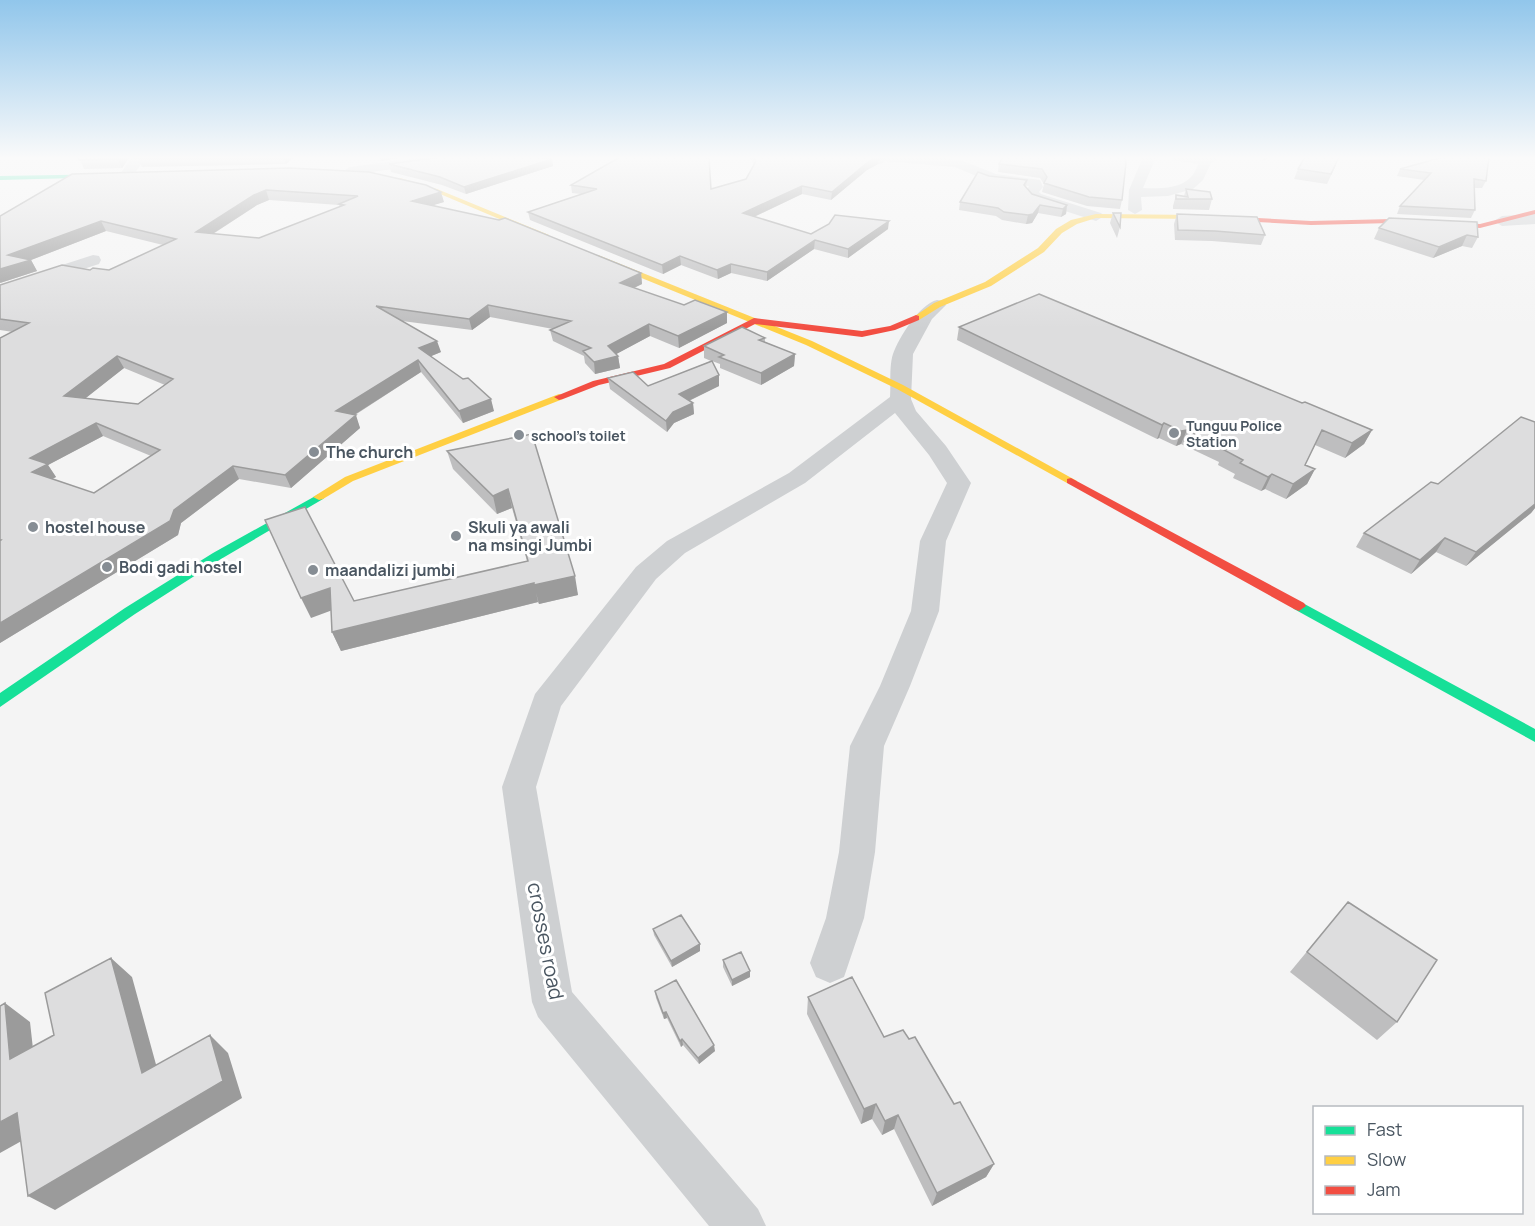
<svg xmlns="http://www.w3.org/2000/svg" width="1535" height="1226" viewBox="0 0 1535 1226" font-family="Manrope,sans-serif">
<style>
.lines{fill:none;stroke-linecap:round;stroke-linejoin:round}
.street{fill:#ced0d2;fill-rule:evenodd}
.fast{fill:#16e098;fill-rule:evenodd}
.slow{fill:#ffcf43;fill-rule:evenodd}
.jam{fill:#f24e42;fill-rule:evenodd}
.wall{fill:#bebebf;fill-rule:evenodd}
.shaded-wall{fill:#9b9b9b}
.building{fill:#ddddde;stroke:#9b9b9b;stroke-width:1.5;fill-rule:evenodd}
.poi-dot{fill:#868d94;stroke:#fff;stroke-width:2}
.labels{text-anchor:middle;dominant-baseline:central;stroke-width:6;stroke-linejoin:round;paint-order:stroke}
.far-poi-label{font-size:14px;font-weight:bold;fill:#4a5661;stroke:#fff;text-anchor:start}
.poi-label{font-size:16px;font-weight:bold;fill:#4a5661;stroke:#fff;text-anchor:start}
.near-street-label{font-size:20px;fill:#4a5661;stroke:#fff}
</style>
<rect width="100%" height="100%" fill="#f4f4f4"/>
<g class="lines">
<path class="street" d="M 132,157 L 146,157 L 132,177 L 122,177 L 120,174 Z
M 423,157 L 458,157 L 451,161 L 350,175 L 343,171 L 350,167 Z
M 876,157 L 946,158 L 963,161 L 996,174 L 1040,180 L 1043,187 L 1039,192 L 1041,194 L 1101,213 L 1104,216 L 1096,221 L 1031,200 L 1025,193 L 1029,186 L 988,181 L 955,167 L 883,161 Z
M 1143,157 L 1156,157 L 1143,188 C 1165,189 1191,189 1198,164 L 1172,160 L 1171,157 L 1220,157 L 1211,163 L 1203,180 L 1193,189 L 1168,196 L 1141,197 L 1142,210 L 1135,214 L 1128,210 L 1129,190 Z
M 1535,214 L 1535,224 L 1502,226 L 1494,221 L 1502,216 Z
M 93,255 L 99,256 L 101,260 L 99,264 L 0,296 L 0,285 Z
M 937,300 L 943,301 L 946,305 L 932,319 L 913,354 L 911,399 L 916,411 L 946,446 L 971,483 L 946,541 L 939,611 L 910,686 L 884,746 L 875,852 L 864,918 L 844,977 L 830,983 L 816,977 L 810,963 L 826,918 L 839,852 L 850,746 L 880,686 L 911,611 L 920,541 L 947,483 L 929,455 L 895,413 L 805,483 L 685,553 L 656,579 L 561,706 L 536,787 L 572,992 L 758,1209 L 766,1226 L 709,1226 L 538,1017 L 532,1002 L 502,787 L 535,694 L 636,567 L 667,541 L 789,473 L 890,397 C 891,384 889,366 893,354 C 899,337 920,304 937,300 Z"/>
<path class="fast" d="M 114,174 L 112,177 L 0,180 L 0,176 Z
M 319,494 L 323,495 L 325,497 L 323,499 L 221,559 L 135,614 L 0,707 L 0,693 L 125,608 L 213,553 Z
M 1299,601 L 1535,729 L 1535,742 L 1294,609 L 1292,606 Z"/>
<path class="slow" d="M 400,178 L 437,189 L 549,235 L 542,237 L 433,191 L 398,181 Z
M 1096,214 L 1201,215 L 1205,217 L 1201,219 L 1096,218 L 1077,224 L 1062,233 L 1044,252 L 991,286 L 940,307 L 919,320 L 912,318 L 934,303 L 985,282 L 1038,248 L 1056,229 L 1071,220 Z
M 598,255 L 812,341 L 903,385 L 1077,481 L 1075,483 L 1067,483 L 897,389 L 806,345 L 595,259 L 595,255 Z
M 559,394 L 563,395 L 563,399 L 353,481 L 323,499 L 319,500 L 313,497 L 345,477 Z"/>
<path class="jam" d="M 1535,210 L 1535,214 L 1480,228 L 1392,223 L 1311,225 L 1201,219 L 1197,217 L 1201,215 L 1311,221 L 1392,219 L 1480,224 Z
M 916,315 L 919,316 L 919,320 L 895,330 L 862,337 L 755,324 L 670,368 L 599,385 L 563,399 L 559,400 L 554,397 L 593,381 L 664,364 L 754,318 L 862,331 L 890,326 Z
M 1071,478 L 1304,603 L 1306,606 L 1299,611 L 1294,609 L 1067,483 L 1067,479 Z"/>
</g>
<path class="wall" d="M 79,157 L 130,157 L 122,168 L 84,169 Z
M 139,157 L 294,157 L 286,164 L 142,167 L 138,158 Z
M 749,157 L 884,157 L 883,163 L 878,164 L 867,170 L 831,200 L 802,194 L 754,217 L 811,234 L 888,229 L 848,258 L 814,249 L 767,281 L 731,273 L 718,279 L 681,265 L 663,274 L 530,220 L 528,212 L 581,194 L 572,193 L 571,185 L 711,189 L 746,179 L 754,165 Z
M 1125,157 L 1122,200 L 1120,209 L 1087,206 L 1042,192 L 1044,184 L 1040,178 L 998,172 L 999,164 Z
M 552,159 L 553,166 L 466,194 L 442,185 L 391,172 L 389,164 Z
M 1336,165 L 1327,184 L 1294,179 L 1298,169 Z
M 1400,169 L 1486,181 L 1482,188 L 1474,188 L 1475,210 L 1471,218 L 1397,214 L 1400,206 L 1424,180 L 1397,176 Z
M 72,174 L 444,202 L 432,205 L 641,273 L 642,284 L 634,288 L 727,323 L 679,348 L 650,336 L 616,354 L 618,356 L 620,368 L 595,374 L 585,363 L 584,356 L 553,341 L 550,330 L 553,329 L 490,317 L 472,330 L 402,321 L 441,352 L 431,356 L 494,411 L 463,423 L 421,372 L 355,415 L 360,428 L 291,488 L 239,479 L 181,523 L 178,535 L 0,643 L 0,338 L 13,332 L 0,330 L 0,285 L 90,270 L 109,270 L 163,245 L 106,231 L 31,260 L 37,271 L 0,283 ZM 269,200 L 339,205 L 340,207 L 259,238 L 213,234 L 257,205 ZM 124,368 L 165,385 L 138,404 L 85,398 ZM 103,436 L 151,456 L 94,493 L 52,479 L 56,477 L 48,465 Z
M 989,176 L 1027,180 L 1026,187 L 1032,194 L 1067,205 L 1066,214 L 1061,217 L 1038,213 L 1032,223 L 1026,224 L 1002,220 L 996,216 L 959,210 L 960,202 Z
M 1186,189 L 1212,199 L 1209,210 L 1173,209 L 1173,206 L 1176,195 L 1184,196 Z
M 1113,213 L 1120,227 L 1117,238 L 1110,223 Z
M 1177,214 L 1265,235 L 1261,245 L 1212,241 L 1175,240 L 1174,224 Z
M 1389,218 L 1478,237 L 1472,248 L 1462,246 L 1433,258 L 1374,239 L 1379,228 Z
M 959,327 L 1302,403 L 1372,430 L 1364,444 L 1345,458 L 1315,445 L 1305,465 L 1315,469 L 1307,484 L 1286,499 L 1265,489 L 1261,491 L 1233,478 L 1235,474 L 1218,465 L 1219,462 L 1181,444 L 1176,446 L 1159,438 L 1157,439 L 957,340 Z
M 765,338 L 765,342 L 795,354 L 794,366 L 761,385 L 720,368 L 720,364 L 712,361 L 719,386 L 689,401 L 693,403 L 694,414 L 674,423 L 667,432 L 610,389 L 608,378 L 648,386 L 711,361 L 704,358 L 704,346 Z
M 1535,422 L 1535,508 L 1531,513 L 1466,566 L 1436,552 L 1411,574 L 1356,547 L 1364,533 Z
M 532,434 L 578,595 L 539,604 L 538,602 L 341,651 L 332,632 L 331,610 L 311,618 L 354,601 L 527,561 L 512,508 L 497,514 L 453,469 L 447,451 Z
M 1348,902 L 1397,1022 L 1377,1040 L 1290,972 Z
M 653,929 L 700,944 L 700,951 L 672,967 L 654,935 Z
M 723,960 L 750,971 L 750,977 L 732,986 L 723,967 Z
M 655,991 L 715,1051 L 699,1064 L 683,1045 L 681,1047 L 667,1018 L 664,1019 L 656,998 Z
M 808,997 L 884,1037 L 954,1104 L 994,1164 L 986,1177 L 932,1206 L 894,1129 L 882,1135 L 872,1119 L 861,1124 L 807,1014 Z"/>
<path class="shaded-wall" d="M 119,157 L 130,157 L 122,168 L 118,159 Z
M 283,157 L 294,157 L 286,164 Z
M 380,157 L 407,157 L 381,161 Z
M 877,157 L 879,157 L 878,164 L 867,170 L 831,200 L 832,192 L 868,162 Z
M 1264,157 L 1271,157 L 1262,161 Z
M 552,159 L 553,166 L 466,194 L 464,187 Z
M 802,186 L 802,194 L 743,222 L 743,213 Z
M 266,190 L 269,200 L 257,205 L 200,242 L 196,232 L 254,195 Z
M 441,192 L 444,202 L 414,211 L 412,201 Z
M 1040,205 L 1038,213 L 1032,223 L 1026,224 L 1028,215 Z
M 1067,205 L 1066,214 L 1061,217 L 1063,209 Z
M 101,221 L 106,231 L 31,260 L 37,271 L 0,283 L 0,269 L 8,255 Z
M 889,221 L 888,229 L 848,258 L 848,249 Z
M 1467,235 L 1462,246 L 1433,258 L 1439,247 Z
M 815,240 L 814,249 L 767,281 L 767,272 Z
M 680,256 L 681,265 L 663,274 L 662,265 Z
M 731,264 L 731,273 L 718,279 L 717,270 Z
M 641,273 L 642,284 L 621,294 L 620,283 Z
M 488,305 L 490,317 L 472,330 L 469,319 Z
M 727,312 L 727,323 L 679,348 L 678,336 Z
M 649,324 L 650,336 L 609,358 L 608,346 Z
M 437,341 L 441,352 L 422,360 L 419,348 Z
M 795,354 L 794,366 L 761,385 L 761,373 Z
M 117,356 L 124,368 L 72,409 L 64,396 Z
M 618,356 L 620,368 L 595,374 L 594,362 Z
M 418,360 L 421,372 L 340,424 L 336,411 Z
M 719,375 L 719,386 L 680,405 L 679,394 Z
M 491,399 L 494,411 L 463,423 L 459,411 Z
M 693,403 L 694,414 L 674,423 L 667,432 L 666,421 L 673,412 Z
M 356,415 L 360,428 L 291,488 L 285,475 Z
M 96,423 L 103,436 L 48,465 L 56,477 L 40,485 L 32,472 L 30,458 Z
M 1164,423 L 1159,438 L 1157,439 L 1162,425 Z
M 1187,430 L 1181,444 L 1176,446 L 1181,431 Z
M 1372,430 L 1364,444 L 1345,458 L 1352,443 Z
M 233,466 L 239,479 L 181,523 L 178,535 L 0,643 L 0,623 Z
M 1315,469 L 1307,484 L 1286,499 L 1293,484 Z
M 1272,474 L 1265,489 L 1261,491 L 1268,477 Z
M 508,489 L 512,508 L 497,514 L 493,496 Z
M 1535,504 L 1535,508 L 1531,513 L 1466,566 L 1476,552 Z
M 1445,538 L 1436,552 L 1411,574 L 1420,560 Z
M 575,576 L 578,595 L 539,604 L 534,585 Z
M 534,583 L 538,602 L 341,651 L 332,632 Z
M 330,588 L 338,608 L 311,618 L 301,598 Z
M 700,944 L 700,951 L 672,967 L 671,961 Z
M 111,958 L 132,977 L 163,1090 L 142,1073 Z
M 750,971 L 750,977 L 732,986 L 732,980 Z
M 5,1003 L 30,1022 L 36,1076 L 10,1059 Z
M 666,1012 L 667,1018 L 664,1019 L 663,1013 Z
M 210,1035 L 228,1053 L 242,1098 L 55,1210 L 28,1196 Z
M 682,1039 L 683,1045 L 681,1047 L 680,1041 Z
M 714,1045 L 715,1051 L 699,1064 L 698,1058 Z
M 876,1104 L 872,1119 L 861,1124 L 864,1109 Z
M 17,1113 L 43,1129 L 0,1153 L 0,1122 Z
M 898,1115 L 894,1129 L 882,1135 L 885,1121 Z
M 994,1164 L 986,1177 L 932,1206 L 937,1193 Z"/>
<path class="building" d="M 79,157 L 119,157 L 118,159 L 79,160 Z
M 139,157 L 199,157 L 138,158 Z
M 442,157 L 537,157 L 552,159 L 464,187 L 440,177 L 389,164 Z
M 620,157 L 709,157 L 711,189 L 746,179 L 756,161 L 753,157 L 877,157 L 868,162 L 832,192 L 802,186 L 743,213 L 811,234 L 829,224 L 835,215 L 889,221 L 848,249 L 815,240 L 767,272 L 731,264 L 717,270 L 680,256 L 662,265 L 528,212 L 597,189 L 571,185 Z
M 1003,157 L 1125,157 L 1126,163 L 1122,200 L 1089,197 L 1044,183 L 1047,177 L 1042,169 L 999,164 Z
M 1305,157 L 1339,157 L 1331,174 L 1298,169 Z
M 1443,157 L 1489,157 L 1486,181 L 1474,179 L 1475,210 L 1400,206 L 1431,173 L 1400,169 Z
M 290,168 L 369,172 L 426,185 L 441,192 L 412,201 L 499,220 L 505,218 L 641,273 L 620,283 L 684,305 L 695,300 L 727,312 L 678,336 L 649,324 L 608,346 L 618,356 L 594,362 L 583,351 L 591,348 L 550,330 L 571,321 L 488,305 L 469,319 L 376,306 L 437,341 L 419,348 L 463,379 L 468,378 L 491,399 L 459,411 L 418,360 L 336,411 L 356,415 L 285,475 L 233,466 L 174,510 L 170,521 L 0,623 L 0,541 L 1,540 L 0,540 L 0,338 L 29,323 L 0,319 L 0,285 L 62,265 L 90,270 L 93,268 L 109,270 L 176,239 L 101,221 L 8,255 L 31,260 L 0,269 L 0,216 L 72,174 ZM 266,190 L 358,196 L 339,204 L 344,205 L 259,238 L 196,232 L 254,195 ZM 117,356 L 173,379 L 138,404 L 64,396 ZM 96,423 L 160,450 L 94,493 L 32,472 L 48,464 L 30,458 Z
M 978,172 L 989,176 L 1027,180 L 1024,185 L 1032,194 L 1067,205 L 1063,209 L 1040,205 L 1033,214 L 1028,215 L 1004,212 L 998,208 L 960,202 Z
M 1186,189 L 1210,192 L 1212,199 L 1176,199 L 1176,195 L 1188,197 Z
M 1113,213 L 1121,213 L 1120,227 Z
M 1177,214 L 1257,217 L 1265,235 L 1215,231 L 1178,230 Z
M 1389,218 L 1477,222 L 1478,237 L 1467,235 L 1439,247 L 1379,228 Z
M 1039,294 L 1302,403 L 1305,402 L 1372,430 L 1352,443 L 1322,430 L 1305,465 L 1315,469 L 1293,484 L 1272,474 L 1268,477 L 1240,463 L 1243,460 L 1224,450 L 1227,449 L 1187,430 L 1181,431 L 1164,423 L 1162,425 L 959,327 Z
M 742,327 L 765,338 L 759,340 L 795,354 L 761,373 L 719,357 L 724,355 L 704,346 Z
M 712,361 L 719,375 L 679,394 L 693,403 L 673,412 L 666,421 L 608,378 L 633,372 L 648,386 Z
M 1521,417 L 1535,422 L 1535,504 L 1476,552 L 1445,538 L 1420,560 L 1364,533 L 1431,482 L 1438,484 Z
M 532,434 L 575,576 L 534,585 L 534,583 L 332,632 L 330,588 L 301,598 L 265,520 L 305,507 L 354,601 L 528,561 L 508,489 L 493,496 L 447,451 Z
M 1348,902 L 1437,960 L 1397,1022 L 1307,952 Z
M 681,915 L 700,944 L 671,961 L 653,929 Z
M 741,952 L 750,971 L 732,980 L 723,960 Z
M 111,958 L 142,1073 L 210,1035 L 223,1081 L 28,1196 L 17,1113 L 0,1122 L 0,1006 L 5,1003 L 10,1059 L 54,1035 L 45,993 Z
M 852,977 L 884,1037 L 903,1030 L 909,1039 L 915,1037 L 954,1104 L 960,1102 L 994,1164 L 937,1193 L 898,1115 L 885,1121 L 876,1104 L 864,1109 L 808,997 Z
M 676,980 L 714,1045 L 698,1058 L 682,1039 L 680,1041 L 666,1012 L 663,1013 L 655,991 Z"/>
<linearGradient id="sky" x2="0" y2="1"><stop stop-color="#91c6eb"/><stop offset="0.48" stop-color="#fafafa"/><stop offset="1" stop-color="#fafafa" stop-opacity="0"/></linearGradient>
<rect width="1535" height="329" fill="url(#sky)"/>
<g class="poi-dot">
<circle cx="1174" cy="433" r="6"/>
<circle cx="519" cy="435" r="6"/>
<circle cx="314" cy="452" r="6"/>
<circle cx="33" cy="527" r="6"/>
<circle cx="456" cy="536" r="6"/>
<circle cx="107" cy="567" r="6"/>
<circle cx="313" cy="570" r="6"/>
</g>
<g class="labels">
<g class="far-poi-label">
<text x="1186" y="425">Tunguu Police<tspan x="1186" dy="16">Station</tspan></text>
<text x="531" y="435">school's toilet</text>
</g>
<g class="poi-label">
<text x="326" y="452">The church</text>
<text x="45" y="527">hostel house</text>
<text x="468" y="527">Skuli ya awali<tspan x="468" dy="18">na msingi Jumbi</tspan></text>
<text x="119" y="567">Bodi gadi hostel</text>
<text x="325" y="570">maandalizi jumbi</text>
</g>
<g class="near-street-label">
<text transform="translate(546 941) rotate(79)">crosses road</text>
</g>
</g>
<rect x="1313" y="1106" width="210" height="108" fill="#ffffff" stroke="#b7bbc0" stroke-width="1.5"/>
<rect x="1325" y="1126" width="30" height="9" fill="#16e098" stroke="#b7bbc0" stroke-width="1.5"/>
<text x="1367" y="1136" font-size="18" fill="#4a5661">Fast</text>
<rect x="1325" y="1156" width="30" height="9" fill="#ffcf43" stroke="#b7bbc0" stroke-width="1.5"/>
<text x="1367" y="1166" font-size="18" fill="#4a5661">Slow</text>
<rect x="1325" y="1186" width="30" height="9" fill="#f24e42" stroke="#b7bbc0" stroke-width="1.5"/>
<text x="1367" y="1196" font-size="18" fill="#4a5661">Jam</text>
</svg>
